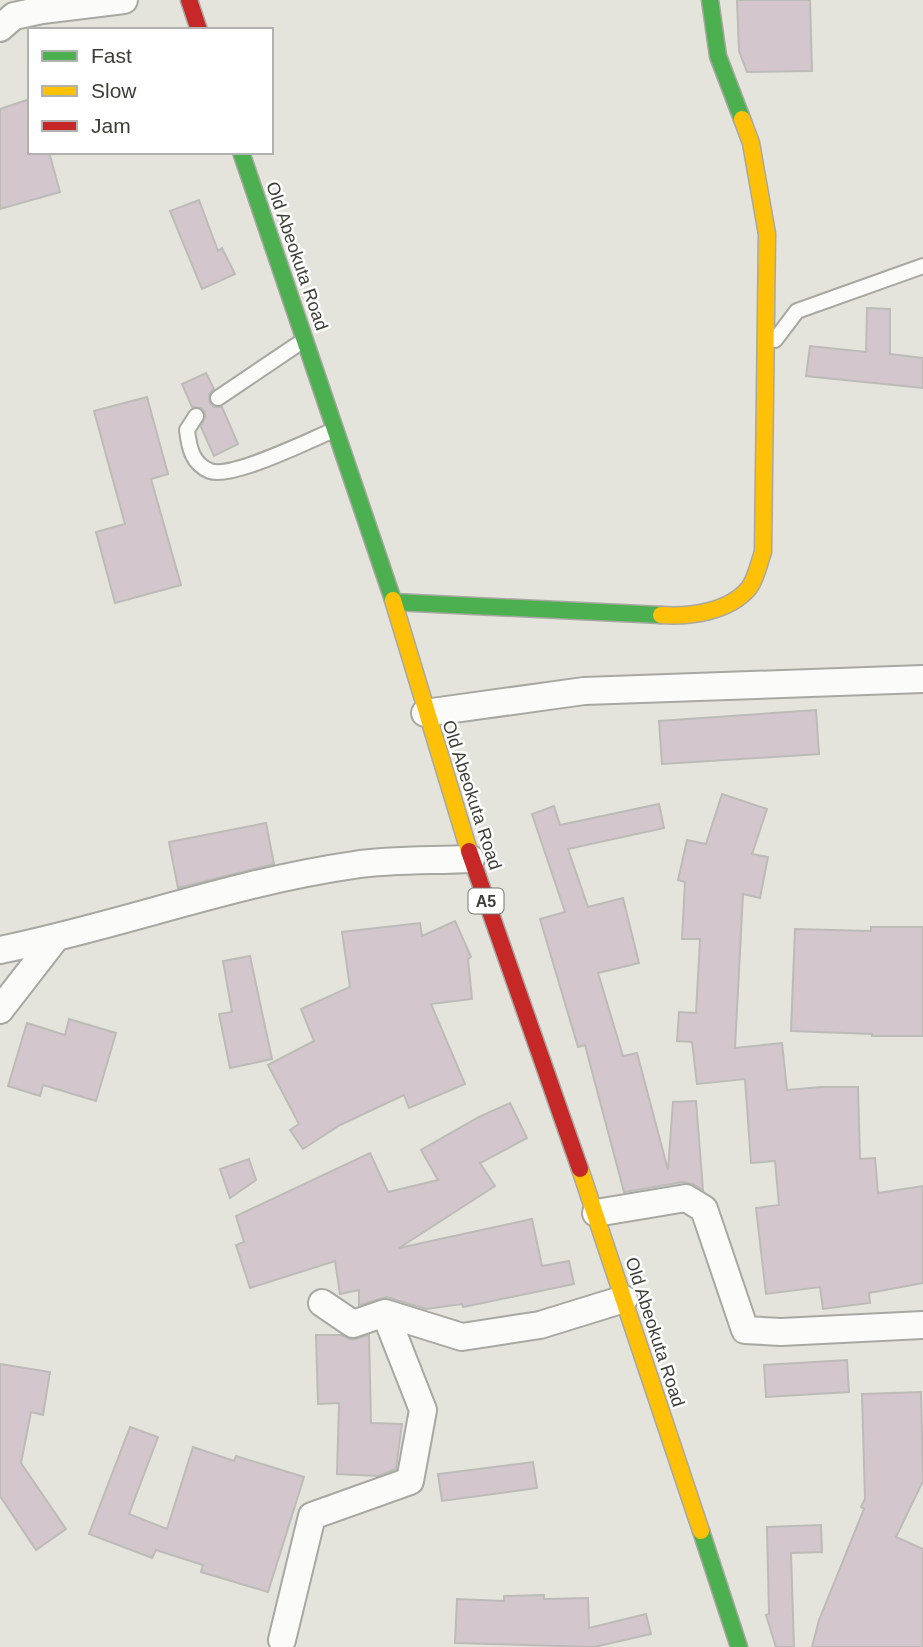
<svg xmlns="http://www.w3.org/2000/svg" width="923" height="1647" viewBox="0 0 923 1647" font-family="Arial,sans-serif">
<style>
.building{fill:#d3c7cd;stroke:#bcbbb8;stroke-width:2}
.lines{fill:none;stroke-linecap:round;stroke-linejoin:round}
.lane-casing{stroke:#a8a8a2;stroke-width:18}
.street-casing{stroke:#a8a8a2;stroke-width:30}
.fast-casing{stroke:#a8a8a2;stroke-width:19}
.slow-casing{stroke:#a8a8a2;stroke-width:19}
.jam-casing{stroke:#a8a8a2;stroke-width:19}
.lane{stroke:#fbfbfa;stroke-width:14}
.street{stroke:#fbfbfa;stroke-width:26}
.fast{stroke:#4caf50;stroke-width:16}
.slow{stroke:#ffc107;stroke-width:16}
.jam{stroke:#c62828;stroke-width:16}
.labels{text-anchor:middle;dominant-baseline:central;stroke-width:5;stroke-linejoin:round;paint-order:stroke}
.shield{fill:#fff;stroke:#777773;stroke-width:2}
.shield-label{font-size:16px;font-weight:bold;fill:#3d3d37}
.street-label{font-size:18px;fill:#3d3d37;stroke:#fff}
</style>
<rect width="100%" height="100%" fill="#e4e4dc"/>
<path class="building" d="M 737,0 L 810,0 L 812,71 L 747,72 L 739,51 Z
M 30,99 L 30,152 L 49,152 L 60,192 L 0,209 L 0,109 Z
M 199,200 L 218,251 L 222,248 L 235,274 L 202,289 L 170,211 Z
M 867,308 L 890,309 L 890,354 L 923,358 L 923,388 L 806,376 L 810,346 L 866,352 Z
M 206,373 L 214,389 L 209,394 L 210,403 L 214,407 L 222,407 L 238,444 L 214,456 L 201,427 L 205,417 L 205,412 L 201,408 L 192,407 L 182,384 Z
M 147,397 L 168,474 L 151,479 L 181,585 L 115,603 L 96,532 L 125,524 L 94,411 Z
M 816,710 L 819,754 L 662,764 L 659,721 Z
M 722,794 L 767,809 L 752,854 L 768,857 L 760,898 L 743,894 L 735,1048 L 782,1043 L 787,1090 L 821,1087 L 858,1087 L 860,1159 L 875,1158 L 878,1193 L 923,1186 L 923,1283 L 869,1293 L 870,1303 L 823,1309 L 820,1287 L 766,1294 L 756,1208 L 779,1205 L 775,1161 L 751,1163 L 745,1079 L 697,1084 L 692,1042 L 677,1041 L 679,1012 L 696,1013 L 700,939 L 682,939 L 685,882 L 678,880 L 687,840 L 706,844 Z
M 659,804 L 664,828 L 568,849 L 588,907 L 623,898 L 639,963 L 598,973 L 623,1056 L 637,1053 L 668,1170 L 673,1102 L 696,1101 L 703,1190 L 693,1184 L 683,1182 L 624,1192 L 585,1045 L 578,1047 L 540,919 L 565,912 L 532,814 L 554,806 L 560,825 Z
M 266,823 L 274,864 L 178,888 L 169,842 Z
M 455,921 L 471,957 L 468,959 L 472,999 L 431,1004 L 465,1084 L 409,1108 L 404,1095 L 340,1125 L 303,1149 L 290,1130 L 299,1124 L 268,1065 L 314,1041 L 301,1009 L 350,987 L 342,932 L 420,923 L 422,936 Z
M 871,927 L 923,927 L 923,1036 L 872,1036 L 872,1034 L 791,1031 L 795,929 L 871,931 Z
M 250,956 L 272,1059 L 230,1068 L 219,1014 L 232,1012 L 223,961 Z
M 69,1019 L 116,1033 L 96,1101 L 43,1085 L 40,1096 L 8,1086 L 27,1023 L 65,1035 Z
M 510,1103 L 527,1138 L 480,1163 L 495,1186 L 399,1248 L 532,1219 L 542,1266 L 569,1261 L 574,1284 L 463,1307 L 462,1304 L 426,1309 L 387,1297 L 359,1305 L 359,1290 L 340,1294 L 335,1261 L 250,1288 L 236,1245 L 244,1242 L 236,1216 L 370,1153 L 388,1192 L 438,1180 L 421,1150 L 479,1117 Z
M 249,1159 L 256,1180 L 230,1198 L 220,1169 Z
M 316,1335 L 341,1335 L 352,1340 L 369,1335 L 371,1423 L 402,1424 L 396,1469 L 378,1476 L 337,1474 L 339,1403 L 318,1404 Z
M 847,1360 L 849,1392 L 766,1397 L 764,1365 Z
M 0,1364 L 50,1372 L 43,1415 L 31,1412 L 21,1463 L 66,1529 L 36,1550 L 0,1496 Z
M 921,1392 L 923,1481 L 896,1537 L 923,1549 L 923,1647 L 812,1647 L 819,1620 L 864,1509 L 861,1507 L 865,1499 L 862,1394 Z
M 130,1427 L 158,1437 L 129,1514 L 167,1529 L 193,1447 L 234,1461 L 236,1456 L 304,1477 L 268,1592 L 201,1572 L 203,1565 L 156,1550 L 152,1558 L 89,1534 Z
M 533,1462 L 537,1488 L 442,1501 L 438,1474 Z
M 821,1525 L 822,1552 L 791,1553 L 794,1647 L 776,1647 L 766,1615 L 769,1614 L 767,1527 Z
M 544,1595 L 544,1599 L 588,1598 L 589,1628 L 646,1614 L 651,1634 L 594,1647 L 455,1643 L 457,1599 L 504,1601 L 504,1596 Z"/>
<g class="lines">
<g class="lane-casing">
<path id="lane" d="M 775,340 L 797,311 L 923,266
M 218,398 L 304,340
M 196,416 L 187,430 C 189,447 192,464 210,471 C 232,479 310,440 334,430"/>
</g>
<g class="street-casing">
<path id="street" d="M 0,28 L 14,16 L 42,10 L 124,0
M 425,713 L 584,691 L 923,679
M 0,950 C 119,926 234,882 354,865 C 392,859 433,861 471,859
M 0,1010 L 55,939
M 596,1213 L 686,1198 L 704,1209 L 745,1330 L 781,1332 L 923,1325
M 322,1303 L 353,1324 L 385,1313 L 462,1337 L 540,1325 L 624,1299
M 282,1640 L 312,1516 L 410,1481 L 423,1410 L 385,1313"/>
</g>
<g class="fast-casing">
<path id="fast" d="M 710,0 L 718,56 L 742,119
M 241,152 L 393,600
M 394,602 L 661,615
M 701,1531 L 739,1647"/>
</g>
<g class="slow-casing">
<path id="slow" d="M 393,600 L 469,851
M 661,615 C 690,617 729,612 749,588 C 756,579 759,563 763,552 L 767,234 L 751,143 L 742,119
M 580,1169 L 701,1531"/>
</g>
<g class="jam-casing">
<path id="jam" d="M 189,0 L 199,30
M 469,851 L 580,1169"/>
</g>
<use href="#lane" class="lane"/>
<use href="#street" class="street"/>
<use href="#fast" class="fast"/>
<use href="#slow" class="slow"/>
<use href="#jam" class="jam"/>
</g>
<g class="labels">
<rect class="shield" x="468.5" y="888.5" width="35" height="25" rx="5"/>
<g class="shield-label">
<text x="486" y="901">A5</text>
</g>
<g class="street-label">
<text transform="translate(297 256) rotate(71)">Old Abeokuta Road</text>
<text transform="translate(472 795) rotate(72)">Old Abeokuta Road</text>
<text transform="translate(655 1332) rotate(72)">Old Abeokuta Road</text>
</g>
</g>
<rect x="28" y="28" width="245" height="126" fill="#ffffff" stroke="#b1b1af" stroke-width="2"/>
<rect x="42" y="51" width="35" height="10" fill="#4caf50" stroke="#b1b1af" stroke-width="2"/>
<text x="91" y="63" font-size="21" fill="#3d3d37">Fast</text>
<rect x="42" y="86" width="35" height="10" fill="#ffc107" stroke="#b1b1af" stroke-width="2"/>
<text x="91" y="98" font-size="21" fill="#3d3d37">Slow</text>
<rect x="42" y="121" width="35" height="10" fill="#c62828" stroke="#b1b1af" stroke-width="2"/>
<text x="91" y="133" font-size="21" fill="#3d3d37">Jam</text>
</svg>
